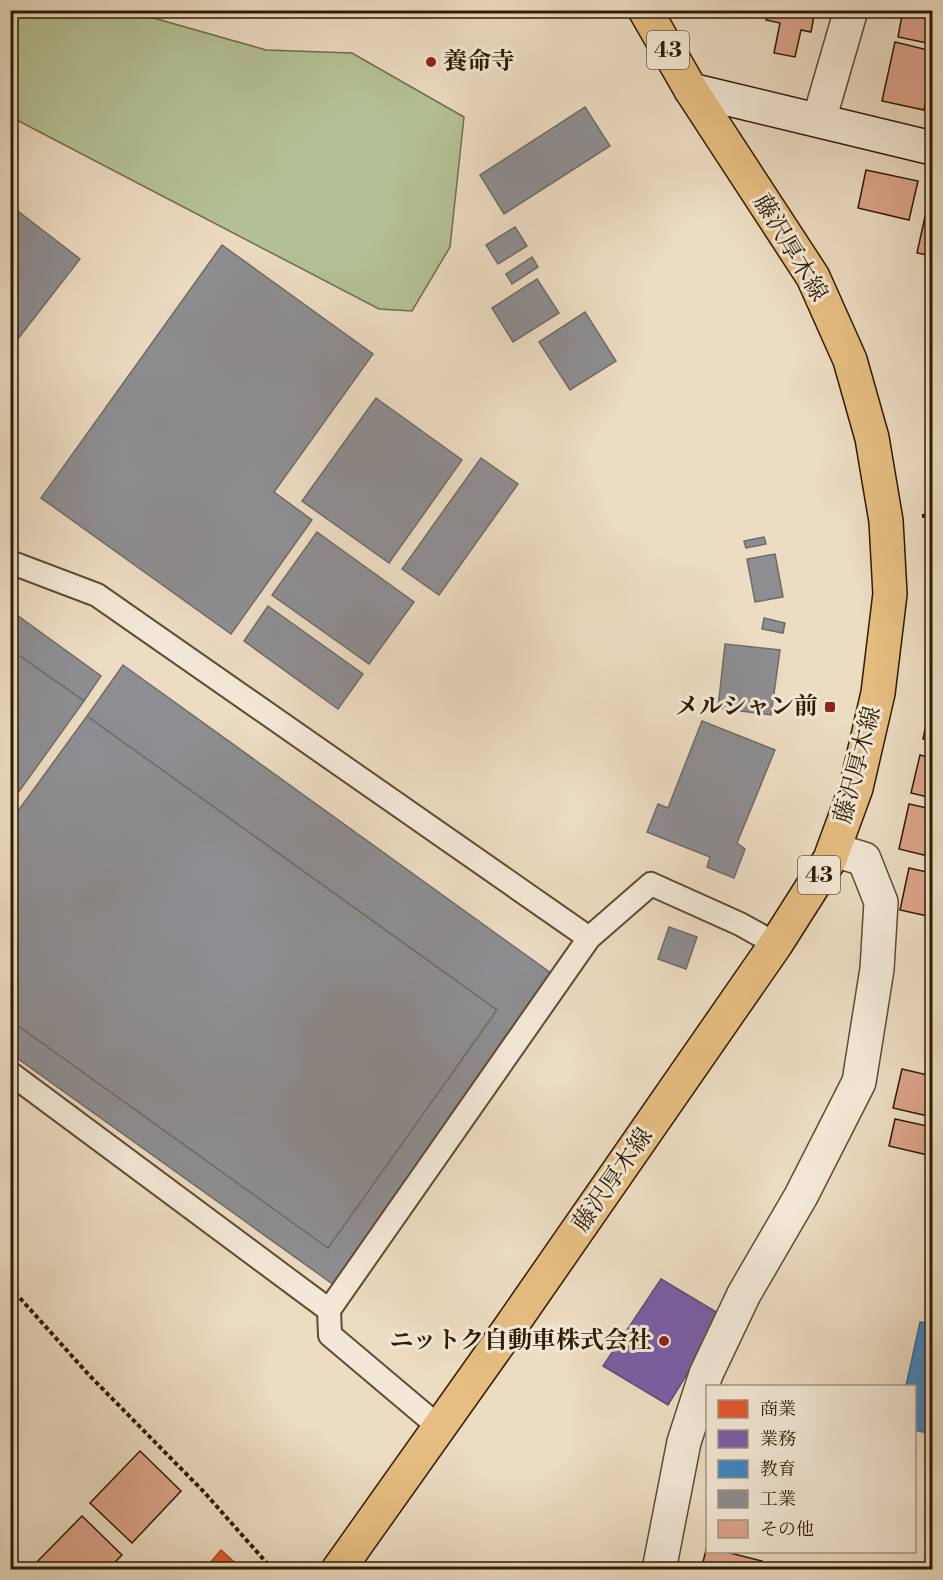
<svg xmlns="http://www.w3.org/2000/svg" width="943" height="1580" viewBox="0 0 943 1580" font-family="'Libre Bodoni','Noto Serif JP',serif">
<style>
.green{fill:#b4c196;stroke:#716e4c;stroke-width:1.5}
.shops{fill:#e4572e;stroke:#ad4520;stroke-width:1.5}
.offices{fill:#7b5ea7;stroke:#644a75;stroke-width:1.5}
.schools{fill:#3f88c5;stroke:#3a688a;stroke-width:1.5}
.industry{fill:#8d8d92;stroke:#706b66;stroke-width:1.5}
.building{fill:#dca48b;stroke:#2e1c01;stroke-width:1.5}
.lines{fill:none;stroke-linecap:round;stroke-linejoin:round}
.lane-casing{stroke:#5e4c31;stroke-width:26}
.street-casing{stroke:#5e4c31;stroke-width:36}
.secondary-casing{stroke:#2e1c01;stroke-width:36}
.primary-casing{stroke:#2e1c01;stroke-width:36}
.path{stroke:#2e1c01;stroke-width:4;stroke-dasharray:4.5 3;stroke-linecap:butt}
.lane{stroke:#f3e8d7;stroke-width:22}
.street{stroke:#f3e8d7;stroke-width:33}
.secondary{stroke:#f3e8d7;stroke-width:33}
.primary{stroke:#e6be81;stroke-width:33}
.poi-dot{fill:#8f2418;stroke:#f3e8d7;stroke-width:2}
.labels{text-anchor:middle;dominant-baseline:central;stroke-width:6;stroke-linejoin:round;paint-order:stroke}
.shield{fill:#f3e8d7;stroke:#695941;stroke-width:1.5}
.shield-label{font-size:22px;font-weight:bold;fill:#2e1c01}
.poi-label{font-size:24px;font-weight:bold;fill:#2e1c01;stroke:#f3e8d7;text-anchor:end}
.street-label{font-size:24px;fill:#2e1c01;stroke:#f3e8d7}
</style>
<rect width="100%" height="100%" fill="#ecdcc2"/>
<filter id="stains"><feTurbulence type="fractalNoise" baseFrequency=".00333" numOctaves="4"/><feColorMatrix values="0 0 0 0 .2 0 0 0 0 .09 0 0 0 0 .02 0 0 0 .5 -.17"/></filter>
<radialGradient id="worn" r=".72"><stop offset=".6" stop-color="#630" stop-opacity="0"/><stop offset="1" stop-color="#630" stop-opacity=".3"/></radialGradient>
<path class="green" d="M 10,11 L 129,11 L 266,50 L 352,53 L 464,117 L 450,247 L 412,311 L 379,309 L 11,117 Z"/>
<path class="shops" d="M 221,1550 L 243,1570 L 204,1570 Z"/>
<path class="offices" d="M 661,1279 L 723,1316 L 668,1405 L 603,1366 Z"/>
<path class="schools" d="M 920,1322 L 932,1324 L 932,1434 L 914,1430 L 914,1386 L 906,1386 Z"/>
<path class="industry" d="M 585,107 L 610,146 L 504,214 L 480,175 Z
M 10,205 L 80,259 L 10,349 Z
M 515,227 L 527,246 L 498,264 L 486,245 Z
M 222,245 L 373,354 L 274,492 L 312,520 L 231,634 L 41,498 Z
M 532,257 L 538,267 L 512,284 L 506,274 Z
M 537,279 L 559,313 L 513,342 L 492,308 Z
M 585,312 L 616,361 L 570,390 L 539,342 Z
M 376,398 L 462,460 L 389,563 L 302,501 Z
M 481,458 L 518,484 L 439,595 L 402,569 Z
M 317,532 L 414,602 L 369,664 L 272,595 Z
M 764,537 L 766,544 L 746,548 L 744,541 Z
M 775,554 L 783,597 L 755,602 L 747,559 Z
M 268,606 L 363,674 L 338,709 L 244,641 Z
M 10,610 L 101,676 L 84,701 L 10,649 Z
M 764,618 L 785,623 L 783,633 L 762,629 Z
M 725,644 L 780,650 L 771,715 L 718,708 Z
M 10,649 L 84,701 L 10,804 Z
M 123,665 L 555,976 L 334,1285 L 10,1053 L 10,1020 L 328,1248 L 497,1010 L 87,716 Z
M 87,716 L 497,1010 L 328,1248 L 10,1020 L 10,822 Z
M 702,721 L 775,750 L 737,843 L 745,849 L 734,878 L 707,867 L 710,857 L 647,832 L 658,804 L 668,808 Z
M 669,927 L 697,937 L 686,969 L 658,959 Z"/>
<path class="building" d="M 768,10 L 815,10 L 811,32 L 801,30 L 795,57 L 774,53 L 780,23 L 766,20 Z
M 903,10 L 932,10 L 932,44 L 898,37 Z
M 895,42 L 932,51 L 932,73 L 924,110 L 882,101 Z
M 866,170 L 918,181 L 909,220 L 858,208 Z
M 928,203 L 932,204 L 932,256 L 917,253 Z
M 932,697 L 932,741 L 923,739 Z
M 920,755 L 932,758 L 932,798 L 911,793 Z
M 909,804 L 932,809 L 932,857 L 899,849 Z
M 909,868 L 932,873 L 932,917 L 900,910 Z
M 902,1069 L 932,1076 L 932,1117 L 893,1108 Z
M 895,1119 L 932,1127 L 932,1156 L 889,1146 Z
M 140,1451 L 181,1491 L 132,1543 L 90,1503 Z
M 82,1516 L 122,1555 L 107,1570 L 38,1570 L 34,1565 Z
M 707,1546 L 708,1552 L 726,1552 L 762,1561 L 760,1570 L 701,1570 Z"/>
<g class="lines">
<g class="lane-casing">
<path id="lane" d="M 10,562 L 97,595 L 589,938 L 329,1310 L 10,1073
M 589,938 L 651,884 L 740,924 L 776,944
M 329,1310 L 330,1335 L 439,1427"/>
</g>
<g class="street-casing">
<path id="street" d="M 819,120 L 851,10
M 659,1570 L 684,1442 L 706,1374 L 744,1294 L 801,1196 L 859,1082 L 877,969 L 881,902 L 864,859 L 834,850"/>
</g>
<g class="secondary-casing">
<path id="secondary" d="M 691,90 L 932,148"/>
</g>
<g class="primary-casing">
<path id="primary" d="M 338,1570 L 509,1329 L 776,944 L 830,859 L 856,788 L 878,693 L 890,594 L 886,521 L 872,438 L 850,360 L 813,277 L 691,90 L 645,10"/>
</g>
<path class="path" d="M 922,516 L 932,515
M 10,1287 L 89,1375 L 204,1492 L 273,1570"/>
<use href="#lane" class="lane"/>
<use href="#street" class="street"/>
<use href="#secondary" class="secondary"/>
<use href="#primary" class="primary"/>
</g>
<g class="poi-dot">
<circle cx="431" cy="62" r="6"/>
<rect x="824" y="701" width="12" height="12" rx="3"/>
<circle cx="664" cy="1341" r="6"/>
</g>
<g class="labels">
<g class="shield">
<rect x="647" y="31" width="42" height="38" rx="4.5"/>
<rect x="798" y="856" width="42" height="38" rx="4.5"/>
</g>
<g class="shield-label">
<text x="668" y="50">43</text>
<text x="819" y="875">43</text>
</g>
<g class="poi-label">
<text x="443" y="62" text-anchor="start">養命寺</text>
<text x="818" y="707">メルシャン前</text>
<text x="652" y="1341">ニットク自動車株式会社</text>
</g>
<g class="street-label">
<text transform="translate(790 248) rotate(59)">藤沢厚木線</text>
<text transform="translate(858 765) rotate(-75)">藤沢厚木線</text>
<text transform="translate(613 1180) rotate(-55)">藤沢厚木線</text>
</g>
</g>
<rect width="943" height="1580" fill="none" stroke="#ecdcc2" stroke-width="36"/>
<rect x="12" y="12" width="919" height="1556" fill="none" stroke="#2e1c01" stroke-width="3"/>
<rect x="18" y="18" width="907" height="1544" fill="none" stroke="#2e1c01" stroke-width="1.5"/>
<rect x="706" y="1385" width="210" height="168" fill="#f3e8d7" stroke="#a49681" stroke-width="1.5"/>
<rect x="718" y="1400" width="30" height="18" fill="#e4572e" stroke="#a49681" stroke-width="1.5"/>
<text x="760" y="1415" font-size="18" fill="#2e1c01">商業</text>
<rect x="718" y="1430" width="30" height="18" fill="#7b5ea7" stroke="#a49681" stroke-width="1.5"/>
<text x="760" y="1445" font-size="18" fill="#2e1c01">業務</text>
<rect x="718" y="1460" width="30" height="18" fill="#3f88c5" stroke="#a49681" stroke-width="1.5"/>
<text x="760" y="1475" font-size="18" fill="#2e1c01">教育</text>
<rect x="718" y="1490" width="30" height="18" fill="#8d8d92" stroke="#a49681" stroke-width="1.5"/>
<text x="760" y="1505" font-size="18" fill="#2e1c01">工業</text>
<rect x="718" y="1520" width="30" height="18" fill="#dca48b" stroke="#a49681" stroke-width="1.5"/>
<text x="760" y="1535" font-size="18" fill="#2e1c01">その他</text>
<rect width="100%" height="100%" filter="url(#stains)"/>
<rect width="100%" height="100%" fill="url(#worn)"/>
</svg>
